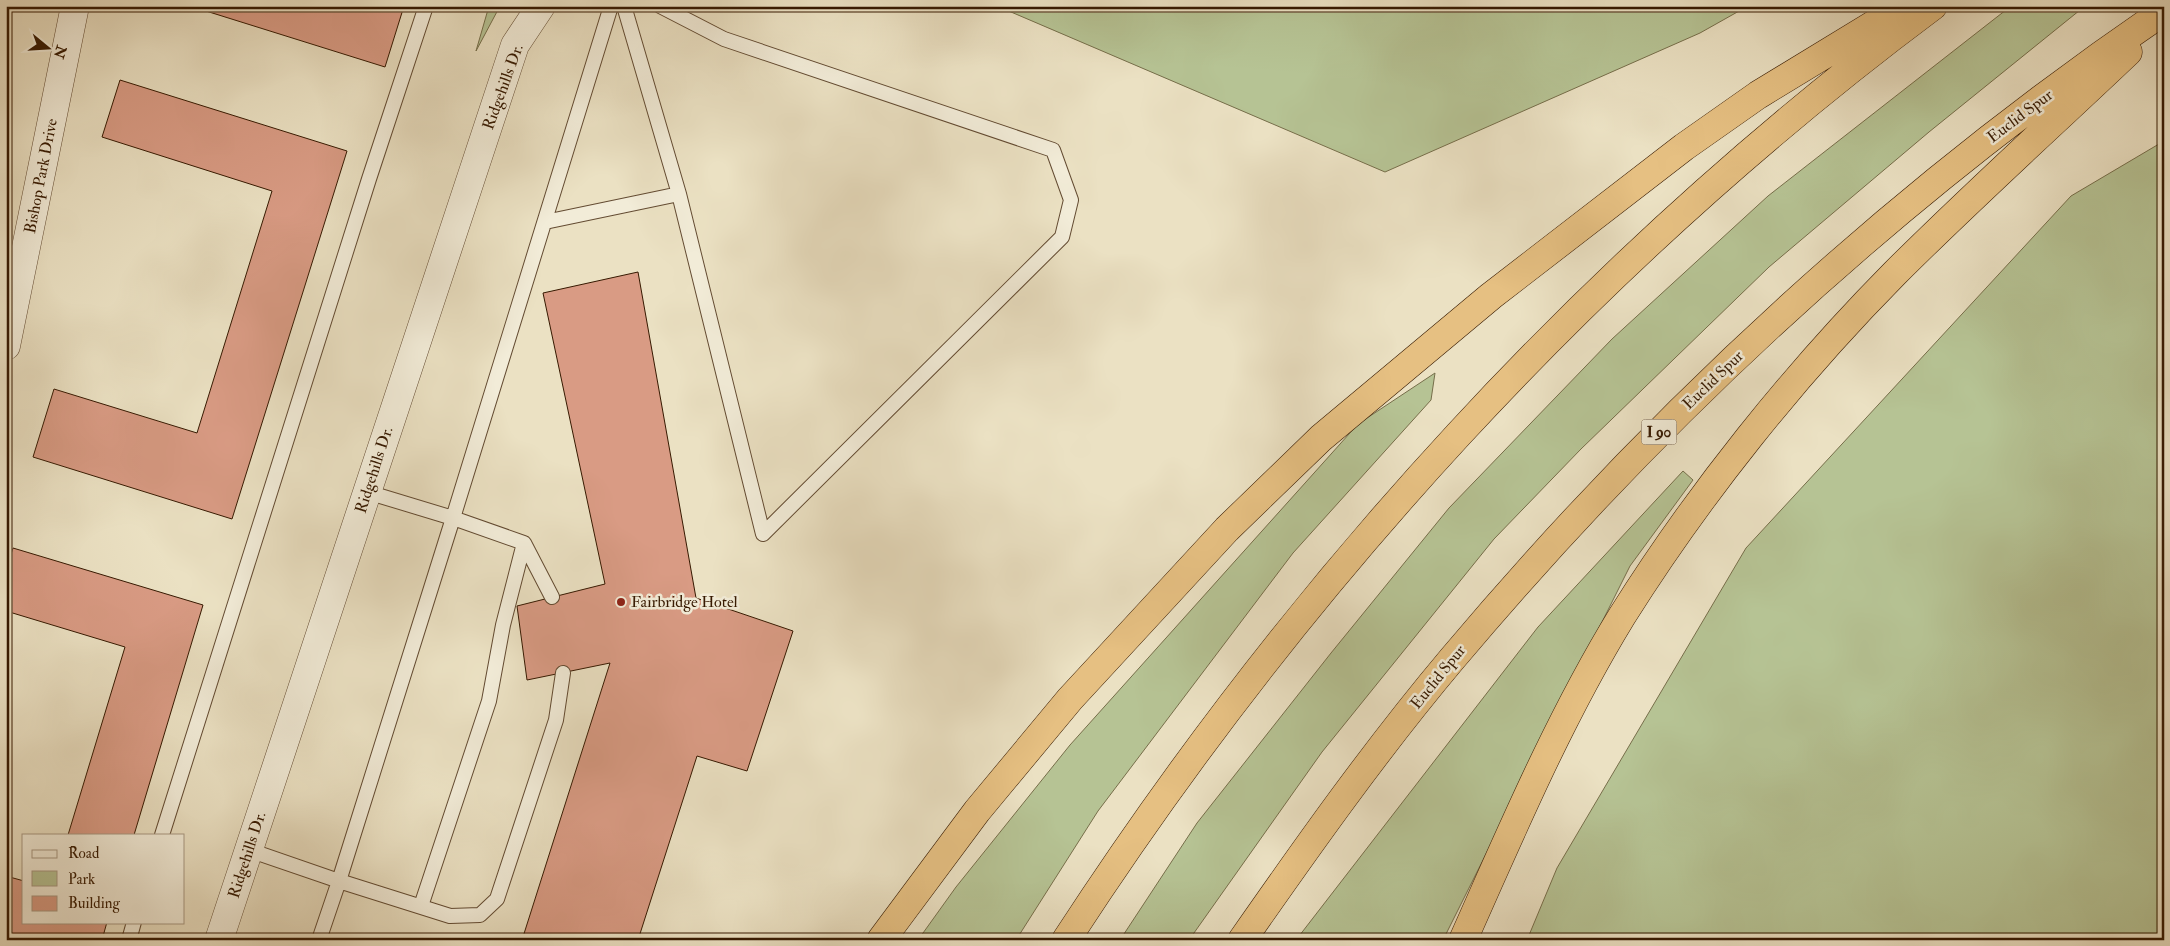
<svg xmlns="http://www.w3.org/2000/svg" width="2170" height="946" viewBox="0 0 2170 946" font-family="'IM FELL Double Pica',serif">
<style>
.green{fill:#b6c394;stroke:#766e4a}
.building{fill:#d99b84;stroke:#361901}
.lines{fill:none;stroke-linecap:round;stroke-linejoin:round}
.service-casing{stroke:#634b32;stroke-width:16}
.minor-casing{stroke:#634b32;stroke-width:29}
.motorway-casing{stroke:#361901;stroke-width:29}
.service{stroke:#f2ecd8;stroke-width:14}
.minor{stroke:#f2ecd8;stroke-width:28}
.motorway{stroke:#e6c082;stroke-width:28}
.poi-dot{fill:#8f2418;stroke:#f2ecd8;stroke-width:2}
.labels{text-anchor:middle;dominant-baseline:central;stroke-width:5;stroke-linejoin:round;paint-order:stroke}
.shield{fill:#f2ecd8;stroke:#6e5842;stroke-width:1}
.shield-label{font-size:15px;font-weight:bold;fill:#361901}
.street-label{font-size:16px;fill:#361901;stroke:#f2ecd8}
.poi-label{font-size:16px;fill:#361901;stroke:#f2ecd8;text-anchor:start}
</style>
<rect width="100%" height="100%" fill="#ebe1c3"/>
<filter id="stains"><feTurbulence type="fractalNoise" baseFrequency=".004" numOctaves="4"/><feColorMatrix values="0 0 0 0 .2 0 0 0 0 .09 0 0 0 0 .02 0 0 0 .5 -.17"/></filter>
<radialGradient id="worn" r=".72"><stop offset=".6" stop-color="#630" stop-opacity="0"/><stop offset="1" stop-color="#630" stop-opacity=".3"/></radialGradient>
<path class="green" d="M 489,6 L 500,6 L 476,51 Z
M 997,6 L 1748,6 L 1700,33 L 1385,172 Z
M 2011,6 L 2085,6 L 1929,132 L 1769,267 L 1581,449 L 1494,539 L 1322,752 L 1189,940 L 1120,940 L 1197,823 L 1331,653 L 1449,508 L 1612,339 L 1768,196 Z
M 2164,141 L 2164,940 L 1527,940 L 1557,868 L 1746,548 L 2071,196 Z
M 1435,373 L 1431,400 L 1293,553 L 1098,811 L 1016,940 L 918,940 L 956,887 L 1070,745 L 1358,424 Z
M 1683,471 L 1693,480 L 1630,566 L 1443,940 L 1296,940 L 1538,627 Z"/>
<path class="building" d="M 6,6 L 11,6 L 9,25 L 6,25 Z
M 190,6 L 404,6 L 385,67 Z
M 120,80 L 347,151 L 232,519 L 33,457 L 54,389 L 197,433 L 272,191 L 102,137 Z
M 638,272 L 696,598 L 793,631 L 747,771 L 697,756 L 638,940 L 522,940 L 610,663 L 527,680 L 517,606 L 605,584 L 543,293 Z
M 13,548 L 203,605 L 134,835 L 68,835 L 125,647 L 6,611 L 6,570 Z
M 6,876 L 24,881 L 24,922 L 107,922 L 102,940 L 6,940 Z"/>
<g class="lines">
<g class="service-casing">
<path id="service" d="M 624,6 L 679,194
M 545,222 L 679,194 L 763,534 L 1062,237 L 1071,200 L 1053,150 L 724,39 L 660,6
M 367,492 L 453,518 L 339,881 L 450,916 L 480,915 L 497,899 L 556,720 L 563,673
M 552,597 L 524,543 L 453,518 L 611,6
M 162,835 L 369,179 L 426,6
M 249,850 L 339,881 L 319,940
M 421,906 L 489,701 L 503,625 L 524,543
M 129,940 L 134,922"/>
</g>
<g class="minor-casing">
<path id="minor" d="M 6,346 L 75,6
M 219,940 L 515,45 L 541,6"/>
</g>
<g class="motorway-casing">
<path id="motorway" d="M 881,940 L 977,811 L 1070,699 L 1227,529 L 1321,438 L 1491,296 L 1684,147 L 1758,95 L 1904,6
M 1066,940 C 1298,583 1591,261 1933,6
M 1242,940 C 1309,844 1377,748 1452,659 C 1659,413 1898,193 2164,11
M 1463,940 C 1512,830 1559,719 1622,616 C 1698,495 1794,375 1895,273 C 1971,197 2050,126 2128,52"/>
</g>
<use href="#service" class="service"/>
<use href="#minor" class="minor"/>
<use href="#motorway" class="motorway"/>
</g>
<circle class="poi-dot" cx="621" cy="602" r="5"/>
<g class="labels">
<rect class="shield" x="1641.5" y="419.5" width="35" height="25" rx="4"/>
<g class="shield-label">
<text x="1659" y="432">I 90</text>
</g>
<g class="street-label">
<text transform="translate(503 87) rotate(-70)">Ridgehills Dr.</text>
<text transform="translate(2020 116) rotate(-37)">Euclid Spur</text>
<text transform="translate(41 176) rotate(-79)">Bishop Park Drive</text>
<text transform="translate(1713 380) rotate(-44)">Euclid Spur</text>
<text transform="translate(374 470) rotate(-72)">Ridgehills Dr.</text>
<text transform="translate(1438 677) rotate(-51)">Euclid Spur</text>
<text transform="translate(247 855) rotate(-72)">Ridgehills Dr.</text>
</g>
<g class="poi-label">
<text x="631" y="602">Fairbridge Hotel</text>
</g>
</g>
<rect width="2170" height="946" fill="none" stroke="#ebe1c3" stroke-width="25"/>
<rect x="8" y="8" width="2155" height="931" fill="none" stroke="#361901" stroke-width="2.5"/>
<rect x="12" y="12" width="2145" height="921" fill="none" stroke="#361901"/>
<rect x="22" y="834" width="162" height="90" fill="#f2ecd8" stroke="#a79882"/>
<rect x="32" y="850" width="25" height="8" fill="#f2ecd8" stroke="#a79882"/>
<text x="68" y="858" font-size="15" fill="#361901">Road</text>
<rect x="32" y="871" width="25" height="15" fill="#b6c394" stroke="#a79882"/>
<text x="68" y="884" font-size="15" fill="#361901">Park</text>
<rect x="32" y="896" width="25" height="15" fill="#d99b84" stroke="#a79882"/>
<text x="68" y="908" font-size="15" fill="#361901">Building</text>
<g transform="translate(48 48) rotate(108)" stroke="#f2ecd8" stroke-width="4" paint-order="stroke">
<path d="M0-4L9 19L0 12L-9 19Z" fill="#361901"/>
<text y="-8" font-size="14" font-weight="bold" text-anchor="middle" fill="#361901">N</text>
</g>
<rect width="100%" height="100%" filter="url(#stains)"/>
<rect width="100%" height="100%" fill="url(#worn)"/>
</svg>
